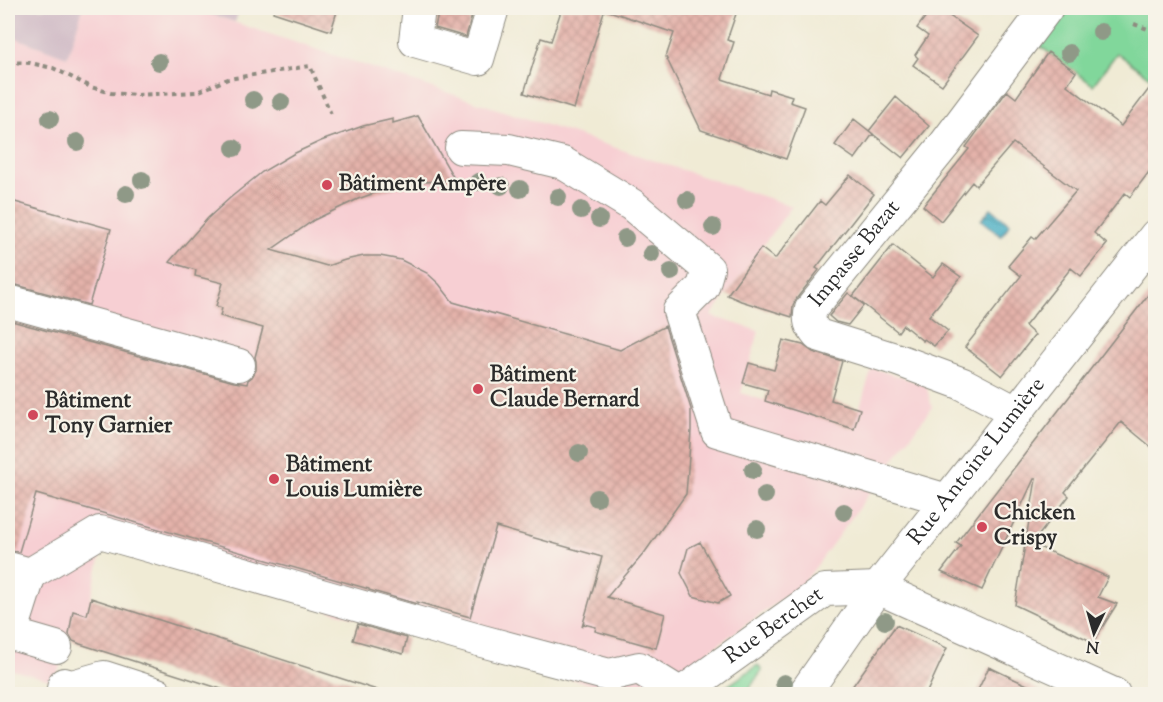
<svg xmlns="http://www.w3.org/2000/svg" width="1163" height="702" viewBox="0 0 1163 702" font-family="'Sorts Mill Goudy',serif">
<style>
.built{fill:#f7cfd3}
.industrial{fill:#d2bdc7}
.green{fill:#81d79b;stroke:#568163;stroke-width:1.5}
.water{fill:url(#water-waves);stroke:#386c78;stroke-width:1.5}
.building{fill:url(#building-cross-hatch)}
.lines{fill:none;stroke-linecap:round;stroke-linejoin:round}
.minor-casing{stroke:#8e8b80;stroke-width:34}
.path{stroke:#8e8b80;stroke-width:4;stroke-dasharray:4.5 4.5;stroke-linecap:butt}
.minor{stroke:#fff;stroke-width:32}
.tree{fill:#8f9987}
.poi-dot{fill:#d1495b;stroke:#f7f3e8;stroke-width:2}
.labels{text-anchor:middle;dominant-baseline:central;stroke-width:4.5;stroke-linejoin:round;paint-order:stroke}
.poi-label{font-size:22px;font-weight:bold;fill:#2b2b2b;stroke:#f7f3e8;text-anchor:start}
.street-label{font-size:22px;fill:#2b2b2b;stroke:#f7f3e8}
</style>
<defs>
<pattern id="water-waves" width="16" height="10" patternUnits="userSpaceOnUse" patternTransform="scale(1.5)"><rect width="16" height="10" fill="#44adc4"/><path d="M0 5q4-4 8 0t8 0" fill="none" stroke="#398d9f"/></pattern>
<pattern id="building-cross-hatch" width="8" height="8" patternUnits="userSpaceOnUse" patternTransform="scale(1.5)"><rect width="8" height="8" fill="#e4b2aa"/><path d="M0 0l8 8M0 8l8-8" fill="none" stroke="#c49992"/></pattern>
</defs>
<rect width="100%" height="100%" fill="#f7f3e8"/>
<filter id="ink" filterUnits="userSpaceOnUse"><feTurbulence type="fractalNoise" baseFrequency=".0167" numOctaves="2"/><feDisplacementMap in="SourceGraphic" scale="12" xChannelSelector="R" yChannelSelector="G"/><feConvolveMatrix kernelMatrix="1 2 1 2 8 2 1 2 1" color-interpolation-filters="sRGB"/></filter>
<filter id="wash" filterUnits="userSpaceOnUse"><feTurbulence type="fractalNoise" baseFrequency=".008" numOctaves="4" result="noise"/><feDisplacementMap in="SourceGraphic" scale="24" xChannelSelector="R" yChannelSelector="G"/><feGaussianBlur stdDeviation="1.35" result="paint"/><feColorMatrix in="noise" values="0 0 0 0 0 0 0 0 0 0 0 0 0 0 0 0 0 1.4 0 .05"/><feComposite in="paint" operator="in"/></filter>
<g filter="url(#wash)">
<rect width="100%" height="100%" fill="#f0ebd5"/>
<path class="built" d="M 83,8 L 191,8 L 792,206 L 711,316 L 759,331 L 741,393 L 853,429 L 872,368 L 926,385 L 932,407 L 804,583 L 649,694 L 624,694 L 103,546 L 87,615 L 73,612 L 66,652 L 54,681 L 8,669 L 8,35 L 67,57 Z"/>
<path class="industrial" d="M 8,8 L 83,8 L 67,57 L 8,35 Z
M 191,8 L 240,8 L 235,22 Z"/>
<path class="green" d="M 1066,8 L 1155,8 L 1155,81 L 1117,53 L 1093,85 L 1037,44 Z
M 758,665 L 762,671 L 745,694 L 716,694 Z"/>
<path class="water" d="M 991,208 L 1010,224 L 1001,236 L 981,220 Z"/>
<g id="blocks">
<path class="building" d="M 274,8 L 338,8 L 331,31 L 273,12 Z
M 439,8 L 474,8 L 466,37 L 435,28 Z
M 562,8 L 605,8 L 574,109 L 524,93 L 541,38 L 551,41 Z
M 609,8 L 738,8 L 727,40 L 734,42 L 722,79 L 768,94 L 769,89 L 792,96 L 790,102 L 805,107 L 786,159 L 701,130 L 666,57 L 674,33 L 609,11 Z
M 932,8 L 938,8 L 978,36 L 942,85 L 913,65 L 918,58 L 915,55 L 928,36 L 917,28 Z
M 1048,52 L 1076,72 L 1067,85 L 1121,126 L 1155,81 L 1155,164 L 1130,197 L 1125,193 L 1094,233 L 1107,244 L 1081,276 L 1071,268 L 1025,326 L 1035,335 L 1002,376 L 965,347 L 1021,276 L 1008,266 L 1032,237 L 1035,239 L 1076,191 L 1013,143 L 976,186 L 972,182 L 941,221 L 923,206 L 969,149 L 966,147 L 1007,91 L 1016,98 Z
M 896,97 L 929,126 L 903,158 L 869,131 Z
M 418,116 L 455,180 L 423,182 L 380,191 L 358,199 L 314,220 L 271,250 L 327,266 L 345,260 L 364,256 L 380,256 L 401,260 L 427,273 L 439,284 L 453,302 L 620,350 L 665,326 L 691,409 L 691,431 L 686,494 L 645,552 L 607,597 L 665,614 L 656,648 L 595,631 L 596,627 L 584,624 L 582,627 L 602,557 L 496,527 L 470,617 L 417,602 L 417,604 L 369,590 L 369,589 L 36,494 L 19,552 L 8,551 L 8,320 L 234,382 L 247,384 L 248,380 L 252,377 L 256,370 L 256,361 L 255,357 L 263,328 L 220,316 L 222,308 L 216,306 L 223,283 L 195,276 L 196,270 L 169,262 L 208,218 L 230,198 L 262,172 L 293,154 L 321,141 L 363,126 L 393,119 L 393,123 Z
M 854,119 L 873,134 L 855,159 L 835,145 Z
M 850,175 L 874,194 L 816,268 L 819,270 L 797,298 L 793,305 L 792,317 L 741,301 L 727,295 L 761,248 L 775,259 L 820,201 L 825,205 Z
M 8,200 L 111,229 L 89,305 L 13,284 L 8,284 Z
M 893,245 L 933,277 L 943,264 L 961,277 L 929,316 L 948,331 L 934,346 L 924,339 L 923,341 L 903,325 L 898,332 L 853,296 Z
M 1155,286 L 1155,450 L 1121,422 L 1065,492 L 1069,496 L 1032,544 L 1108,577 L 1098,597 L 1117,604 L 1093,642 L 1015,605 L 1036,479 L 1034,479 L 982,590 L 941,572 L 961,546 L 956,543 Z
M 848,293 L 864,305 L 848,325 L 836,322 L 829,316 Z
M 783,340 L 803,345 L 813,352 L 842,361 L 831,400 L 860,409 L 854,429 L 765,401 L 768,390 L 743,383 L 749,363 L 774,370 Z
M 700,542 L 730,596 L 718,603 L 693,596 L 681,573 L 688,548 Z
M 91,598 L 377,690 L 376,694 L 237,694 L 80,644 L 73,641 L 69,634 L 73,611 L 87,615 Z
M 358,624 L 407,638 L 403,654 L 353,640 Z
M 896,625 L 947,648 L 926,694 L 847,694 Z
M 989,667 L 1014,679 L 1047,694 L 976,694 Z"/>
</g>
</g>
<g filter="url(#ink)">
<use href="#blocks" fill-opacity="0" stroke="#8e8b80" stroke-width="1.5"/>
<g class="lines">
<g class="minor-casing">
<g id="minor">
<path d="M 419,8 L 415,41 L 478,59 L 493,8"/>
<path d="M 461,148 L 509,150 L 563,163 L 632,205 L 708,269 L 703,287 L 679,311 L 717,431 L 947,500"/>
<path d="M 8,301 L 239,365"/>
<path id="s1" d="M 1016,412 L 963,384 L 898,360 L 818,335 C 810,326 808,320 811,309 L 945,144 L 1047,8"/>
<path d="M 8,568 L 30,574 L 100,532 L 482,641 L 609,675 L 639,668 L 681,694"/>
<path d="M 30,574 L 11,634 L 56,647"/>
<path d="M 62,694 L 64,684 L 72,686 L 104,677 L 157,694"/>
<path id="s2" d="M 680,694 L 825,590 L 878,588 L 1114,694"/>
<path id="s3" d="M 804,694 L 878,588 L 1156,235"/>
</g>
</g>
<path class="path" d="M 1134,24 L 1156,32
M 8,62 L 30,63 L 53,68 L 91,87 L 111,93 L 137,95 L 197,92 L 228,79 L 310,66 L 331,114"/>
<use href="#minor" class="minor"/>
</g>
<g class="tree">
<circle cx="1101" cy="32" r="9"/>
<circle cx="1069" cy="53" r="9"/>
<circle cx="159" cy="62" r="9"/>
<circle cx="253" cy="100" r="9"/>
<circle cx="281" cy="102" r="9"/>
<circle cx="50" cy="119" r="9"/>
<circle cx="77" cy="142" r="9"/>
<circle cx="234" cy="148" r="9"/>
<circle cx="142" cy="180" r="9"/>
<circle cx="478" cy="182" r="9"/>
<circle cx="501" cy="186" r="9"/>
<circle cx="520" cy="189" r="9"/>
<circle cx="126" cy="194" r="9"/>
<circle cx="558" cy="197" r="9"/>
<circle cx="687" cy="200" r="9"/>
<circle cx="581" cy="210" r="9"/>
<circle cx="599" cy="219" r="9"/>
<circle cx="713" cy="227" r="9"/>
<circle cx="625" cy="238" r="9"/>
<circle cx="651" cy="254" r="9"/>
<circle cx="671" cy="272" r="9"/>
<circle cx="579" cy="453" r="9"/>
<circle cx="753" cy="470" r="9"/>
<circle cx="765" cy="495" r="9"/>
<circle cx="597" cy="498" r="9"/>
<circle cx="844" cy="512" r="9"/>
<circle cx="757" cy="529" r="9"/>
<circle cx="885" cy="621" r="9"/>
<circle cx="784" cy="683" r="9"/>
</g>
</g>
<g class="poi-dot">
<circle cx="327" cy="185" r="6"/>
<circle cx="478" cy="389" r="6"/>
<circle cx="33" cy="415" r="6"/>
<circle cx="274" cy="479" r="6"/>
<circle cx="982" cy="527" r="6"/>
</g>
<g class="labels">
<g class="poi-label">
<text x="339" y="185">Bâtiment Ampère</text>
<text x="490" y="376">Bâtiment<tspan x="490" dy="25">Claude Bernard</tspan></text>
<text x="45" y="402">Bâtiment<tspan x="45" dy="25">Tony Garnier</tspan></text>
<text x="286" y="466">Bâtiment<tspan x="286" dy="25">Louis Lumière</tspan></text>
<text x="994" y="514">Chicken<tspan x="994" dy="25">Crispy</tspan></text>
</g>
<g class="street-label">
<text stroke="none"><textPath href="#s1" startOffset="312">Impasse Bazat</textPath></text>
<text stroke="none"><textPath href="#s3" startOffset="290">Rue Antoine Lumière</textPath></text>
<text stroke="none"><textPath href="#s2" startOffset="116">Rue Berchet</textPath></text>
</g>
</g>
<rect width="1163" height="702" fill="none" stroke="#f7f3e8" stroke-width="30"/>
<g transform="translate(1094 633) rotate(185)" stroke="#f7f3e8" stroke-width="4.5" paint-order="stroke">
<path d="M0-4.5L10 22L0 15L-10 22Z" fill="#2b2b2b"/>
<text y="-9" font-size="16" font-weight="bold" text-anchor="middle" fill="#2b2b2b">N</text>
</g>
</svg>
